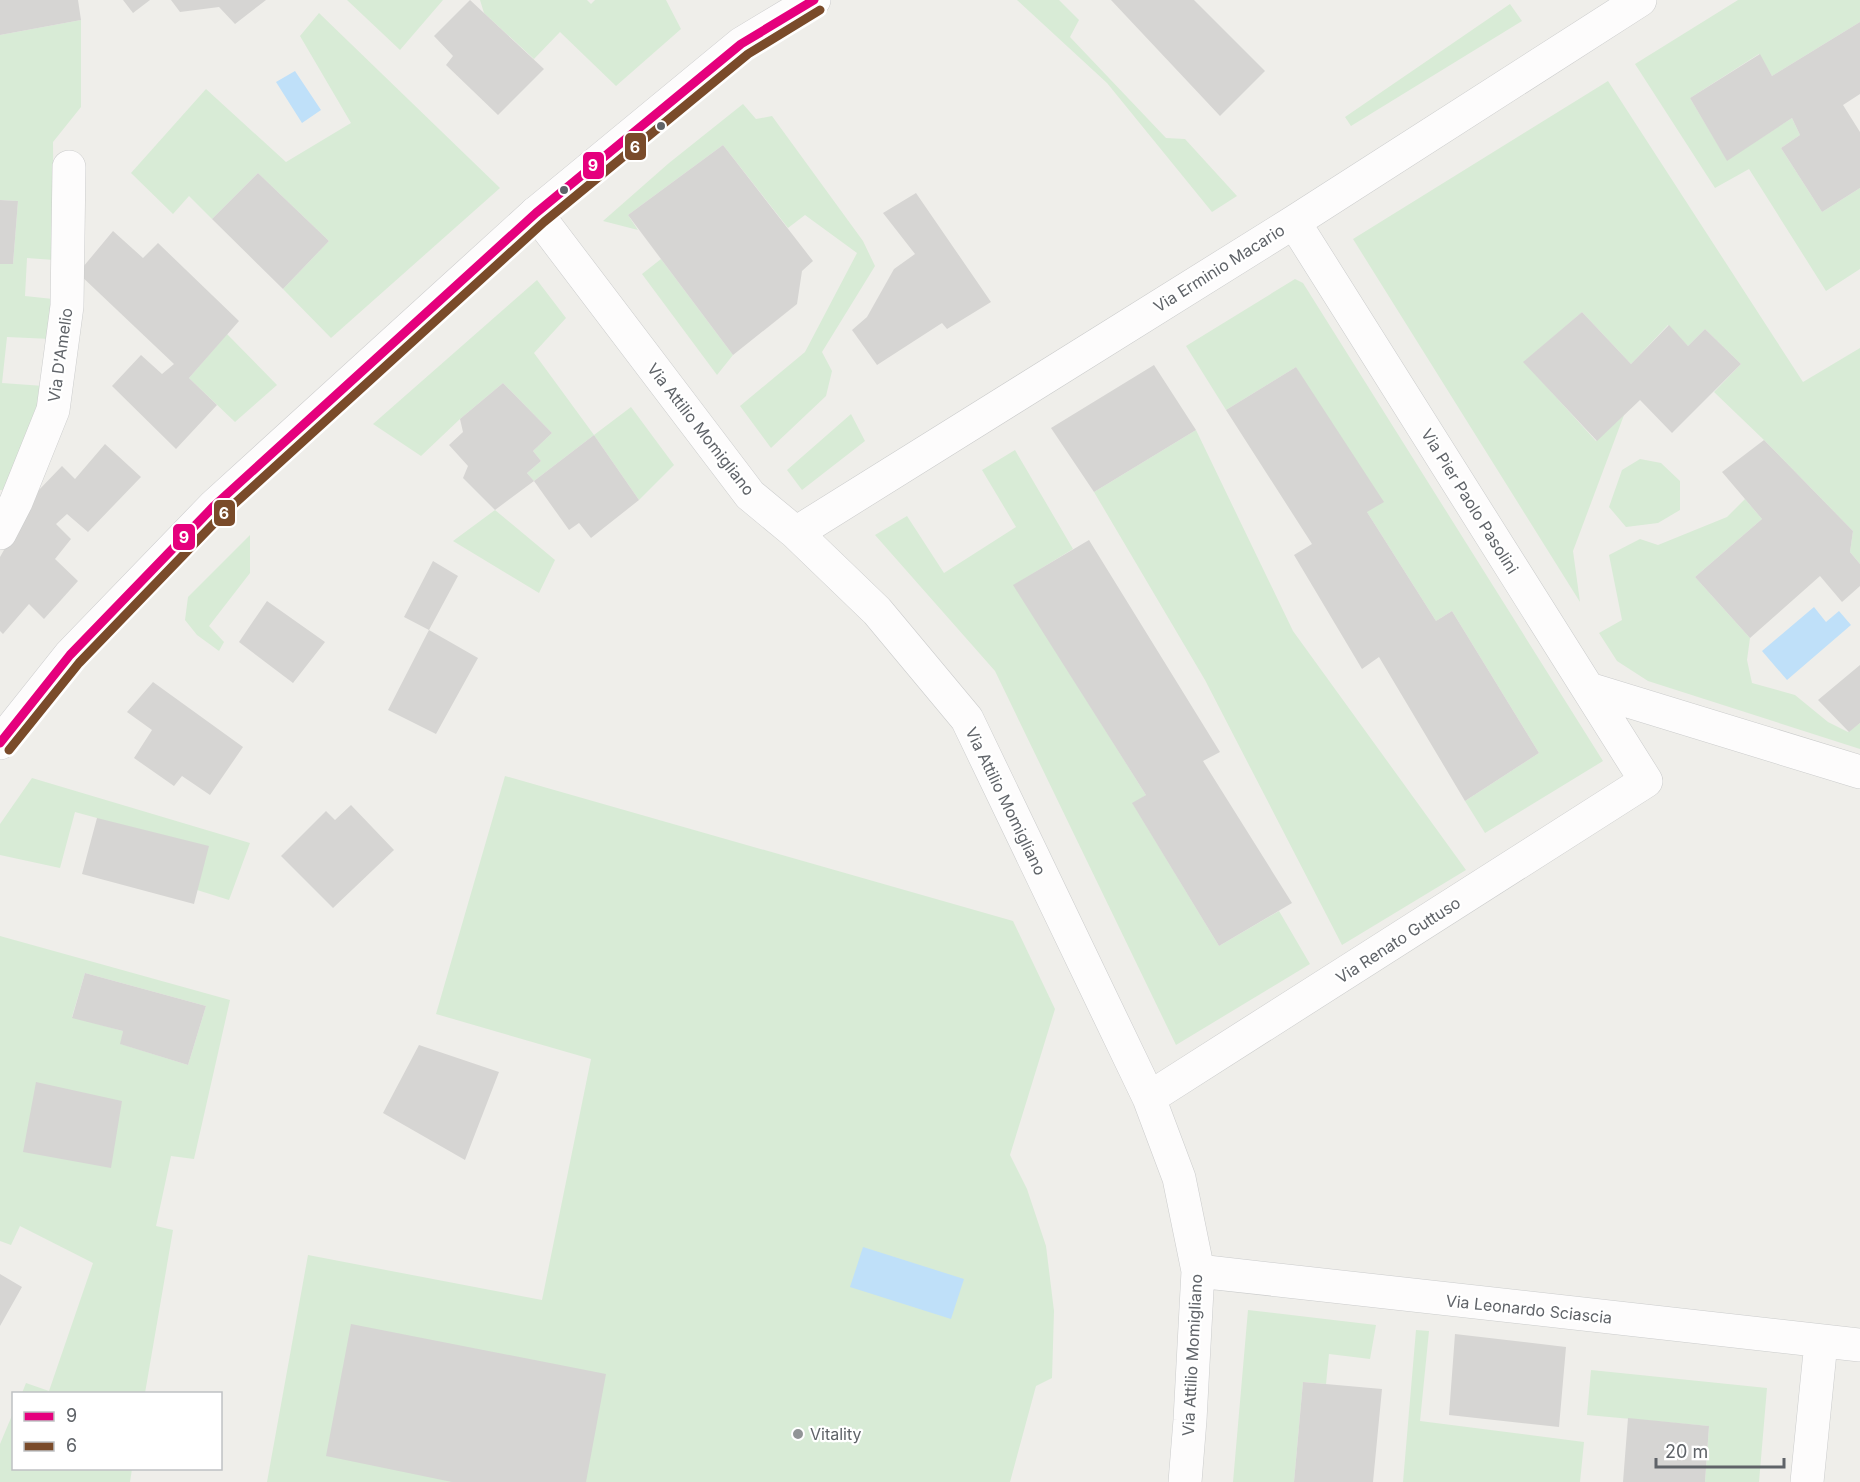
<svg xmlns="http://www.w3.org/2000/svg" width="1860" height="1482" viewBox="0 0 1860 1482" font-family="Inter,sans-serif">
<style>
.green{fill:#d8ebd6;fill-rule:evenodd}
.water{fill:#bfe0f9}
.building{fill:#d6d5d3}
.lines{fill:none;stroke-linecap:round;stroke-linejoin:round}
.minor-casing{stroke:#cbcccc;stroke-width:34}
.secondary-casing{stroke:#cacacb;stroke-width:34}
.minor{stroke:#fdfcfc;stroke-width:33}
.secondary{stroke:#fdfcfc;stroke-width:33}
.bus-1-casing{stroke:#fff;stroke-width:14}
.bus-2-casing{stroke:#fff;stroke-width:14}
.bus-1{stroke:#e5007d;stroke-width:9}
.bus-2{stroke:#7a4b2a;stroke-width:9}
.bus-dot{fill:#5f6368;stroke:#fff;stroke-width:2}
.poi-dot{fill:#919496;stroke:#fff;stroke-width:2}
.labels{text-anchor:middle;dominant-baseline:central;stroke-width:4.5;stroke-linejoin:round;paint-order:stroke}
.street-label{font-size:16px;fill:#5f6368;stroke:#fff}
.poi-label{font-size:16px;fill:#5f6368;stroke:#fff;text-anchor:start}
.line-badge{stroke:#fff;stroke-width:2}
.badge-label{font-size:16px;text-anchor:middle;font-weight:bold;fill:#fff}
</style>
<rect width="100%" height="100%" fill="#efeeea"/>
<path class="green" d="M 347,0 L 443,0 L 400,50 Z
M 480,0 L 587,0 L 591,4 L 595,0 L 666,0 L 681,29 L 616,86 L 560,32 L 534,59 L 484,13 Z
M 1017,0 L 1059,0 L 1079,20 L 1070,37 L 1166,138 L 1185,139 L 1237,196 L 1212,212 L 1107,83 Z
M 1738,0 L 1860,0 L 1860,22 L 1772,76 L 1759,54 L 1690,98 L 1727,160 L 1792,118 L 1800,135 L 1781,148 L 1822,212 L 1860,188 L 1860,269 L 1826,291 L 1749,169 L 1715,188 L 1635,64 Z
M 1510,4 L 1522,21 L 1351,126 L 1345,117 Z
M 319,13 L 500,188 L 331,338 L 283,289 L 329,241 L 258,173 L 212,219 L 189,196 L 173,214 L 131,173 L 206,89 L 286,162 L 351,123 L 300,36 Z
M 81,20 L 81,107 L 53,142 L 54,260 L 27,258 L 25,296 L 53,299 L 51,339 L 7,337 L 2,383 L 44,386 L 9,490 L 0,490 L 0,264 L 13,264 L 18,201 L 0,200 L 0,35 Z
M 1608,81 L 1803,382 L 1860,348 L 1860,564 L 1850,552 L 1853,531 L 1764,440 L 1714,392 L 1741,364 L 1705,329 L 1688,346 L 1668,325 L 1631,364 L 1582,312 L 1524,362 L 1596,441 L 1624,415 L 1573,551 L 1580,602 L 1353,239 Z
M 743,104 L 756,119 L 772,116 L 863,241 L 875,266 L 822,352 L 832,371 L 826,396 L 771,448 L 740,406 L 805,352 L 857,253 L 805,215 L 788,228 L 723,145 L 628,215 L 638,230 L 603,221 L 669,163 Z
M 661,259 L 733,355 L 717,375 L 642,274 Z
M 1295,279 L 1303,283 L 1603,761 L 1485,833 L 1465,801 L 1539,753 L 1452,611 L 1436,621 L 1367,512 L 1296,367 L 1226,410 L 1186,346 Z
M 537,280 L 566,318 L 534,353 L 594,435 L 631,407 L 674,465 L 639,500 L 594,435 L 534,481 L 527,473 L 541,461 L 533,451 L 552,433 L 503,383 L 460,419 L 421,456 L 373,424 Z
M 227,334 L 277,385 L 235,422 L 189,378 Z
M 851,414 L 865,441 L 802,490 L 787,470 Z
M 1196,430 L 1293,631 L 1466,870 L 1342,945 L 1205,680 L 1094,492 Z
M 1015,450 L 1073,549 L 1014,585 L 1146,795 L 1133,804 L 1219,946 L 1279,911 L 1310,964 L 1176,1045 L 995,671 L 875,535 L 907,516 L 944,573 L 1016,527 L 982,470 Z
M 1640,459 L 1661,463 L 1680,481 L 1680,510 L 1658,523 L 1626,527 L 1609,507 L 1622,470 Z
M 1745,499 L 1762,519 L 1695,577 L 1750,638 L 1747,660 L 1752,683 L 1795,695 L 1828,722 L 1848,732 L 1860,723 L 1860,749 L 1648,681 L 1617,661 L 1599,633 L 1622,620 L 1609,555 L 1640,539 L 1658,545 L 1727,517 Z
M 495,510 L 555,560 L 539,593 L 453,541 Z
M 250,535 L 250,573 L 209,626 L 224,642 L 219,651 L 197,635 L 185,620 L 188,597 Z
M 505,776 L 1013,921 L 1055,1009 L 1010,1155 L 1027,1189 L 1046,1246 L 1054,1311 L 1052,1378 L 1036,1386 L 1010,1482 L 267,1482 L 308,1255 L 542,1300 L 591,1059 L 436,1014 Z
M 32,778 L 250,843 L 229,900 L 197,890 L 97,818 L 75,812 L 60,868 L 0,855 L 0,824 Z
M 0,936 L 230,1000 L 194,1159 L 171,1156 L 156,1226 L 173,1230 L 145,1393 L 22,1393 L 26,1383 L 49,1391 L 93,1263 L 20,1226 L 11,1245 L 0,1241 ZM 85,973 L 206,1006 L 188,1065 L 121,1044 L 123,1031 L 72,1017 Z
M 1248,1310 L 1376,1325 L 1370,1359 L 1329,1354 L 1326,1384 L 1303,1382 L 1294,1482 L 1233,1482 Z
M 1416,1330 L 1429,1331 L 1420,1421 L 1584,1442 L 1580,1482 L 1403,1482 Z
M 1591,1370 L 1767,1388 L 1759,1482 L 1705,1482 L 1709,1426 L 1587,1415 Z
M 13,1413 L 14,1468 L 132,1469 L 130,1482 L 0,1482 L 0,1444 Z"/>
<path class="water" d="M 295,71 L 321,110 L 302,123 L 276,82 Z
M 1814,607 L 1826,622 L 1839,611 L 1851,625 L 1787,680 L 1762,651 Z
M 863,1247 L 964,1279 L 951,1319 L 850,1287 Z"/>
<path class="building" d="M 0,0 L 78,0 L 81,20 L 0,35 Z
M 123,0 L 150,0 L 133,13 Z
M 171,0 L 266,0 L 235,24 L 219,7 L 180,12 Z
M 470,0 L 544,69 L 498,115 L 446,65 L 453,56 L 434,36 Z
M 1111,0 L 1194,0 L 1265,71 L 1220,116 Z
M 1860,22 L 1860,94 L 1843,105 L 1860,132 L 1860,188 L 1822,212 L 1781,148 L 1800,135 L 1792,118 L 1727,161 L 1690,98 L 1760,54 L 1772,76 Z
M 723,145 L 813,261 L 802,271 L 797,304 L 733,355 L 628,215 Z
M 258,173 L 329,241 L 283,289 L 212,219 Z
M 916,193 L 991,302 L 947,329 L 942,323 L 877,365 L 852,330 L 867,317 L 894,269 L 915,254 L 883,213 Z
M 0,200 L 18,201 L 13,264 L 0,264 Z
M 113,231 L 143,258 L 158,243 L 239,321 L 189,378 L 217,405 L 176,449 L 112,386 L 141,355 L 162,374 L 174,364 L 78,273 Z
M 1582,312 L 1631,364 L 1669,325 L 1688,346 L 1705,329 L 1741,364 L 1672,433 L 1640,400 L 1597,441 L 1523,362 Z
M 1154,365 L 1196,430 L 1094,492 L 1051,428 Z
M 1296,367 L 1384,502 L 1367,512 L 1436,621 L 1452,611 L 1539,753 L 1465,801 L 1379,657 L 1362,669 L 1294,555 L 1312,544 L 1226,410 Z
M 503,383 L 552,433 L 533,451 L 541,461 L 527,473 L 534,481 L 594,435 L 639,500 L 591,538 L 579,523 L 569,530 L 534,481 L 495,510 L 463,478 L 468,466 L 449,445 L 463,432 L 460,419 Z
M 1764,440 L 1853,531 L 1850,552 L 1860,564 L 1860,586 L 1842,602 L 1820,576 L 1750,638 L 1695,577 L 1762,519 L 1722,472 Z
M 105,444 L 141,477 L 88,532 L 67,514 L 56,524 L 71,539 L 55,559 L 78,581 L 44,619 L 29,604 L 3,634 L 0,631 L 0,557 L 37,492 L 62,466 L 75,479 Z
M 1089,540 L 1220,752 L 1203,761 L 1292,903 L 1219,946 L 1132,803 L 1146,795 L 1013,585 Z
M 433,561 L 458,576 L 429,630 L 404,617 Z
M 267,601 L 325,642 L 293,683 L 239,642 Z
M 429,630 L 478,658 L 436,734 L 388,710 Z
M 1860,665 L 1860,723 L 1849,732 L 1818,700 Z
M 153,682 L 243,747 L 210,795 L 182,776 L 174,786 L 134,758 L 152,730 L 127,712 Z
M 351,805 L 394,850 L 333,908 L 281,856 L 326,811 L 335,820 Z
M 97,818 L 209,846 L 194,904 L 82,874 Z
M 85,973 L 206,1006 L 188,1065 L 120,1044 L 123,1031 L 72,1018 Z
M 419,1045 L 499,1072 L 465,1160 L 383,1113 Z
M 36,1082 L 122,1101 L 111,1168 L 23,1152 Z
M 0,1274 L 22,1287 L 0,1326 Z
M 351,1324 L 606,1374 L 586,1482 L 452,1482 L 326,1456 Z
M 1455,1334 L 1566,1347 L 1559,1427 L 1449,1415 Z
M 1303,1382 L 1382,1389 L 1373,1482 L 1294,1482 Z
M 1628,1418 L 1709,1426 L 1705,1482 L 1623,1482 Z"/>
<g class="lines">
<g class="minor-casing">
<path id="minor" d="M 536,213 L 750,495 L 796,533 L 877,611 L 967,719 L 1149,1098 L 1179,1178 L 1198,1271 L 1190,1420 L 1185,1482
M 0,533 L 16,502 L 53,410 L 67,306 L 69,167
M 796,533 L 1294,222 L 1640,0
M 1589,689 L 1860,772
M 1149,1098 L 1646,781 L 1294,222
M 1198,1271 L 1860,1345
M 1807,1482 L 1821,1342"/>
</g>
<g class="secondary-casing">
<path id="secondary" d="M 0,743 L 70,655 L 214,506 L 536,213 L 741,44 L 814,0"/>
</g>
<use href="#minor" class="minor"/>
<use href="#secondary" class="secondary"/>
<g class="bus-1-casing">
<path id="bus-1" d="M 0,743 L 70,655 L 214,506 L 536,213 L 741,44 L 814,0"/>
</g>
<g class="bus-2-casing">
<path id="bus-2" d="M 9,750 L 79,663 L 222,515 L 544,222 L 748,54 L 820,10"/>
</g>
<use href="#bus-1" class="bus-1"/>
<use href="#bus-2" class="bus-2"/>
</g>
<g class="bus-dot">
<circle cx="661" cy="126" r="5"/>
<circle cx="564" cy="190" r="5"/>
</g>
<circle class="poi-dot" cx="798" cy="1434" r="6"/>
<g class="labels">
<g class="street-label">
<text transform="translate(1219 268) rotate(-32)">Via Erminio Macario</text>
<text transform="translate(60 355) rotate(-82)">Via D'Amelio</text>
<text transform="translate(701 429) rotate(52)">Via Attilio Momigliano</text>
<text transform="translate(1470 501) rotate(58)">Via Pier Paolo Pasolini</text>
<text transform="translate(1006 801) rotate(64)">Via Attilio Momigliano</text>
<text transform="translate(1398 940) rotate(-33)">Via Renato Guttuso</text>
<text transform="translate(1529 1309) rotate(6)">Via Leonardo Sciascia</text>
<text transform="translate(1192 1355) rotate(-87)">Via Attilio Momigliano</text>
</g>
<g class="poi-label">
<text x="810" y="1434">Vitality</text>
</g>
</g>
<g class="line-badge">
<rect x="624" y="132" width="23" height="29" rx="6" fill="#7a4b2a"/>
<rect x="582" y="151" width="23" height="29" rx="6" fill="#e5007d"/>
<rect x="213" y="499" width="23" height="28" rx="6" fill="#7a4b2a"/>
<rect x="172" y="523" width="24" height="28" rx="6" fill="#e5007d"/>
</g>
<g class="badge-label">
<text x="635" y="153">6</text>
<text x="593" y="171">9</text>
<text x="224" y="519">6</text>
<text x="184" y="543">9</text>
</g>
<rect x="12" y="1392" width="210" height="78" fill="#ffffff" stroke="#bfc1c3" stroke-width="1.5"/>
<rect x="24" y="1412" width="30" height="9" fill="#e5007d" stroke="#bfc1c3" stroke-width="1.5"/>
<text x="66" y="1422" font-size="18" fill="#5f6368">9</text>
<rect x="24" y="1442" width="30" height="9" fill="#7a4b2a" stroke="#bfc1c3" stroke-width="1.5"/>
<text x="66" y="1452" font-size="18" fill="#5f6368">6</text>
<path d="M1656 1458v9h128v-9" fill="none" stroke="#5f6368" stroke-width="3"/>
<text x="1665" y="1458" font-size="18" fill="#5f6368" stroke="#ffffff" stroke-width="4.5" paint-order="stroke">20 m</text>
</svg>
